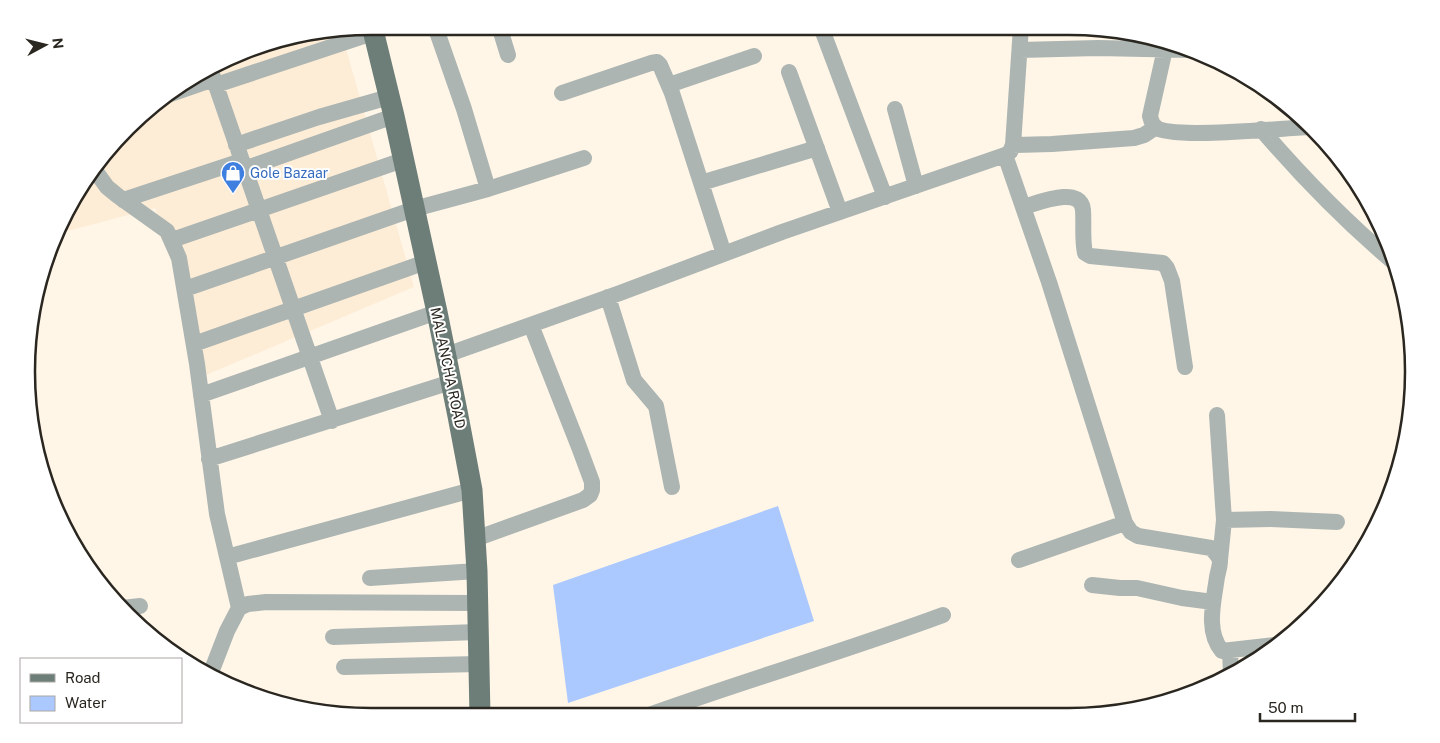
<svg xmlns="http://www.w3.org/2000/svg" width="1440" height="743" viewBox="0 0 1440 743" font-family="'Public Sans',sans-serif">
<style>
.built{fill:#feedd6}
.water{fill:#abc8ff}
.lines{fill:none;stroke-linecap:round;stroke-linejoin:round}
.minor{stroke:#acb5b2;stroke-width:16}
.major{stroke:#6d7e79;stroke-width:21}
.labels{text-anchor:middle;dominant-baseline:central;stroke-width:4;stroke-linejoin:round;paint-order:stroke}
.shop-label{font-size:14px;fill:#366cbe;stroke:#fff;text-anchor:start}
.street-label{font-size:14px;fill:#2a2620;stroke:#fff}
.rim{fill:none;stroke:#2a2620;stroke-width:2.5}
</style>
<rect width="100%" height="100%" fill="#fff6e8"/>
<path class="built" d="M 341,31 L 414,287 L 206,375 L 155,208 L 60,233 L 84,180 L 161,98 L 260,45 Z"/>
<path class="water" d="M 778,506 L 814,621 L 568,703 L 553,585 Z"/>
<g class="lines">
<path class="minor" d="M 435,26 L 464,109 L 488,189
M 499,26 L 508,55
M 821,27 L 885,197
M 1165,49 L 1150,116 C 1151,120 1152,124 1155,127 C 1171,140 1283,128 1310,127
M 1020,50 L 1098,48 L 1190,50
M 211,71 L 332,421
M 789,72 L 840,212
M 216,85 L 373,33
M 669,85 L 754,56
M 562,93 L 651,63 L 657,62 L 660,65 L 672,93 L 724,254
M 165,96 L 214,79
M 895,109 L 916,186
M 1261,129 C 1303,178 1347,223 1397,265
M 236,145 L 319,117 L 389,97
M 1013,145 L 1052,144 L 1134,138 L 1144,135 L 1156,127
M 1005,155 L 1049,282 L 1125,523 L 1131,532 L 1138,536 L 1211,548 C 1215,552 1219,556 1220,561 C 1220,566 1218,572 1217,577 C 1214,600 1205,631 1222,651 L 1275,645
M 94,169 L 107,187 L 118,196 L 167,231 L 179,258 L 197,364 L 217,514 L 239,608
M 244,169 L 394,116
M 701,183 L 817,148
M 123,200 L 241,161
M 1023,207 C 1038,203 1081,185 1083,210 C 1084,225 1082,239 1085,253 L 1090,256 L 1163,263 L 1167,268 L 1172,281 L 1185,367
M 172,240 L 403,160
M 185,289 L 414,209 L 488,189 L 584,158
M 608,297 L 634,380 L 656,406 L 672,487
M 194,344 L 426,262
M 446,355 L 620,293 L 782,232 L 1005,155 L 1010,152 L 1013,145 L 1021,27
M 201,395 L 437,312
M 1217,415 L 1224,520 L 1220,560
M 209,459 L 451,382
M 1224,520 L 1271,519 L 1337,522
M 475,539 L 583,500 L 590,495 L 592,490 L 592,482 L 579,447 L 531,325
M 227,557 L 472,490
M 1019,560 L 1125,523
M 370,578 L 477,571
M 1092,585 L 1120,588 L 1137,588 L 1182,598 L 1213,602
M 122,608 L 140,606
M 333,637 L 478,632
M 1230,651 L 1231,674
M 344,667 L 479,664
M 210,675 L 227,631 L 239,608 L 248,604 L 266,602 L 477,603
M 649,715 C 746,680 846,651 943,615"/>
<path class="major" d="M 372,26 L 394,116 L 437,312 L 458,416 L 472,490 L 477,571 L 480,716"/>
</g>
<defs>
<g id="shop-pin" transform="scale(1.25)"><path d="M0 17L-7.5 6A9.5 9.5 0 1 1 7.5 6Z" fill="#3f7fe0" stroke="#fff"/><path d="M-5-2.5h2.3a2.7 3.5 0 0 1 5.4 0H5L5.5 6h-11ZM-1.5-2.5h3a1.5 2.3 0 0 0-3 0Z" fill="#fff"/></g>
</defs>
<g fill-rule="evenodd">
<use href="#shop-pin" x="233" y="173"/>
</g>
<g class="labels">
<g class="shop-label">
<text x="250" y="173">Gole Bazaar</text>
</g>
<g class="street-label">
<text transform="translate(448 368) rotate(78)">MALANCHA ROAD</text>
</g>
</g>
<path d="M0 0H1440V743H0ZM371 35H1069A336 336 0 0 1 1405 371V372A336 336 0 0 1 1069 708H371A336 336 0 0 1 35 372V371A336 336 0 0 1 371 35Z" fill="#fff" fill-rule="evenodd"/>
<path class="rim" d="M371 35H1069A336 336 0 0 1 1405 371V372A336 336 0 0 1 1069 708H371A336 336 0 0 1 35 372V371A336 336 0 0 1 371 35Z"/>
<rect x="20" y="658" width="162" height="65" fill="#ffffff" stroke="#aaa8a6"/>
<rect x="30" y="674" width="25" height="8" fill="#6d7e79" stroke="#aaa8a6"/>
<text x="65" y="683" font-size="15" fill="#2a2620">Road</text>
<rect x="30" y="696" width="25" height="15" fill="#abc8ff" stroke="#aaa8a6"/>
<text x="65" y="708" font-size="15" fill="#2a2620">Water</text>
<g transform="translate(45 45) rotate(83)" stroke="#ffffff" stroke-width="4" paint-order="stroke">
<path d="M0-4L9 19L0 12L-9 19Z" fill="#2a2620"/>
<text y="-8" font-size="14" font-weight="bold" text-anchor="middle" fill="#2a2620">N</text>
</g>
<path d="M1260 713v8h95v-8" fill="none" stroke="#2a2620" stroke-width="2.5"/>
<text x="1268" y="713" font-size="15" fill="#2a2620" stroke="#ffffff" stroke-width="4" paint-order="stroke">50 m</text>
</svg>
